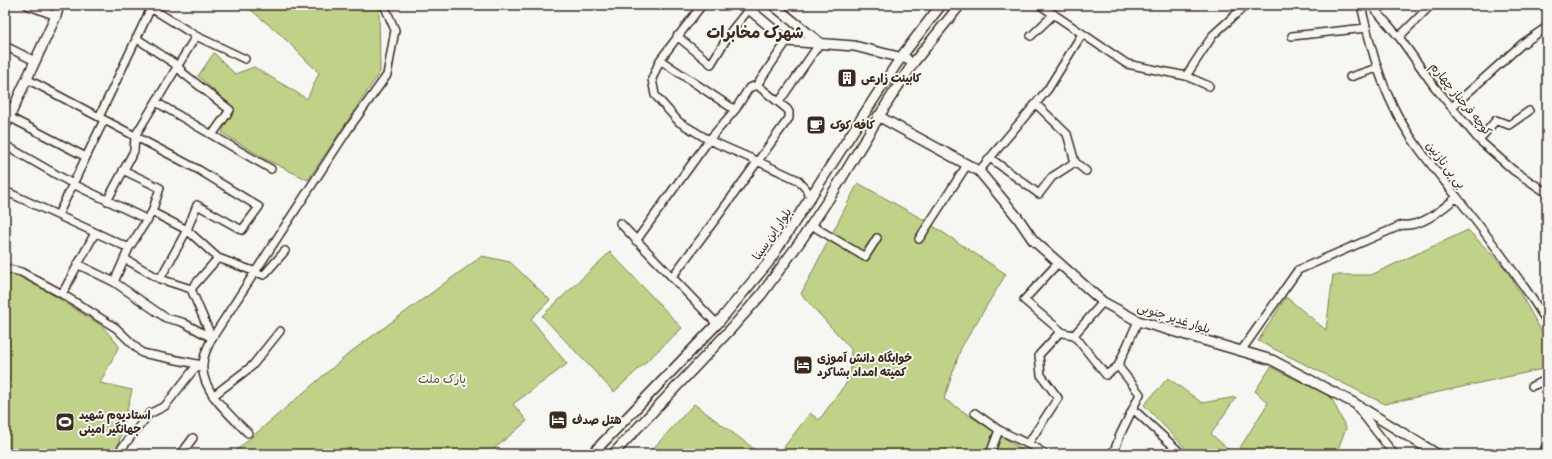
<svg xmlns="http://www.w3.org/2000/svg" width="1552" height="459" viewBox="0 0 1552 459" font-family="Itim,'Playpen Sans Arabic',sans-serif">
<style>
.green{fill:#c0d287;stroke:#7e7e52}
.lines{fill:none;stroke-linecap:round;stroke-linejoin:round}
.street-casing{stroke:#3b2a1e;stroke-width:10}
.secondary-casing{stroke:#3b2a1e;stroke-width:12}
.street{stroke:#f6f6f2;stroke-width:7}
.secondary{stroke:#f6f6f2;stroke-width:9}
.labels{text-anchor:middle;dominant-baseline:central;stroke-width:4;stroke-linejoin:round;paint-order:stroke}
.poi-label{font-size:12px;font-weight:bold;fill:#3b2a1e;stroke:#f6f6f2;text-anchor:start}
.street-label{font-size:12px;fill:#3b2a1e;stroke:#f6f6f2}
.park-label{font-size:12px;fill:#5c5438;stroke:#f6f6f2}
.district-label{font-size:16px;font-weight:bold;fill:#3b2a1e;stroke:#f6f6f2}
</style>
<rect width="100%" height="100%" fill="#f6f6f2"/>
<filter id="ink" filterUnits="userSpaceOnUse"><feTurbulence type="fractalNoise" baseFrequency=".025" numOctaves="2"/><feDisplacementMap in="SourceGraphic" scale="8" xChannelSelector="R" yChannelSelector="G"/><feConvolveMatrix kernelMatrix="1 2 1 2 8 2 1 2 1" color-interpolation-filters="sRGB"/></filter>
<g filter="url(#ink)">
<path class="green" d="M 245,5 L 375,5 L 379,8 L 380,72 L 308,180 L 267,160 L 222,133 L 232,107 L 198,76 L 214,53 L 235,74 L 254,67 L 307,99 L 319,73 L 280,34 Z
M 858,183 L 924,220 L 1006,274 L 961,348 L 944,399 L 1029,454 L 779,454 L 810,413 L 819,420 L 850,378 L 851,349 L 801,294 Z
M 1468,230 L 1507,270 L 1547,341 L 1547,368 L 1385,404 L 1258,341 L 1286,297 L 1326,330 L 1333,275 L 1371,275 Z
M 610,252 L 682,328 L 614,392 L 542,316 Z
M 482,256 L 510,262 L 550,300 L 531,319 L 567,364 L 513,404 L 527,421 L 488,454 L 232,454 L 352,351 Z
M 5,270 L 15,271 L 102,326 L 119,346 L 100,383 L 132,390 L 116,454 L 5,454 Z
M 1271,367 L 1331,397 L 1346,428 L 1336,454 L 1236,454 L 1268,403 L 1255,391 Z
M 1168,378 L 1202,403 L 1236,397 L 1211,434 L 1234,454 L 1191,454 L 1144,405 Z
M 694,404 L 761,454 L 648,454 Z"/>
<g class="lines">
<g class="street-casing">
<path id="street" d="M 27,5 L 56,16
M 702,5 L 660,60 L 652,79 L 655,95 L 679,122 L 709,140 L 757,161 L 798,180 L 806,189 L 811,198
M 1040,5 L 1127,64 L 1186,76 L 1209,86
M 1361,5 C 1369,41 1378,76 1394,108 C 1410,141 1435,169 1457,197 C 1489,238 1520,278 1547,322
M 1371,5 L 1399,37 L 1434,86 L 1479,140 L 1513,170 L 1547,193
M 677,36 L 711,64 L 732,30 L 749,9
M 1031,36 L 1054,14
M 1292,36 L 1366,28
M 1399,37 L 1431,5
M 136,38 L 178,66 L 183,73 L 230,110 L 212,135 L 156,102
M 5,46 L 35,61
M 660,60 L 735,110
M 1186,76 L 1213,35 L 1246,5
M 1350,77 L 1377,68
M 27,79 L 199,170 L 259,207 L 242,230 L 197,205 L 187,230 L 160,279
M 779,102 L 820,43
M 1036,104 L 1067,134 L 1075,162 L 1086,171
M 1452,107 L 1522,44 L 1547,27
M 9,117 L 86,157
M 99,117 L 151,8 L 196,36 L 245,59
M 212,135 L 271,169
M 1479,140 L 1496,120 L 1509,125 L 1529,111
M 5,145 L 73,184 L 148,220
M 990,158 L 1039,194 L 1052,177 L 1075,162
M 979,171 L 1048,89 L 1082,34
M 5,191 L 129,248
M 107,201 L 134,151 L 135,136 L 196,36
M 152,212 L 187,230 L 218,258 L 264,275 L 285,251
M 58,215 L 104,120
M 620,223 L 717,324
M 811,225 L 865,257 L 877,238
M 919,239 L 967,165
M 636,241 L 709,140 L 735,110 L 749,88 L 757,85 L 787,41
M 125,259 L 160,279 L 191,289 L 212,338
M 1059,262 L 1024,300 L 1063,333 L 1074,335
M 77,264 L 114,282 L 166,318 L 182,322 L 212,338
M 5,268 L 21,272 L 62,294 L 116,328 L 142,353 L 202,365
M 672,277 L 718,216 L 789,118 L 789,112 L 787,109 L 757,85
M 114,282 L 129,248 L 152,212 L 160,188 L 123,170
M 191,289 L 218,258
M 62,294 L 95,233
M 1103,302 L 1074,335 L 1106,375 L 1118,366
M 1241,351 L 1298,270 L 1402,225 C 1423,227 1442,209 1457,197
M 1532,386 L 1547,380
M 213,396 L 252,366 L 280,331
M 1357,407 L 1394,454
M 1133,409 L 1182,454
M 975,413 L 999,430 L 1038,449 L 1044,454
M 248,433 C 232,417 200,390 203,365 C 203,355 208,346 212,338 L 349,128 L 387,75 L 395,30 L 384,5
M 1028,444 L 1058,398 L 1041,375 L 1039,355 L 1061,331
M 119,454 L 121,449 L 149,414 L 165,406 L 194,369 L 202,366
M 181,454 L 193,438
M 990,454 L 999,430
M 1110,454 L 1115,449 L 1120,435 L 1140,394 L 1118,366 L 1138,321"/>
</g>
<g class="secondary-casing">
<path id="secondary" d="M 744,5 L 787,41 L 854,46 L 907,59
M 773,5 L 820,43
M 878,116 L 979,171 L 1018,218 L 1033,240 L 1103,302 L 1138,321 L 1272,360 L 1354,403 L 1437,454
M 5,126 L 56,16 L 59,5
M 592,454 L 717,324 L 768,263 L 901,57 L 941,5
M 613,454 L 729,331 L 761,295 L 802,239 L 834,191 L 889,100 L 914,62 L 960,5
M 1543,454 L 1547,447"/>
</g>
<use href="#street" class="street"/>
<use href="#secondary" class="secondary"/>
</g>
</g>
<defs>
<g id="building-square" transform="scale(1)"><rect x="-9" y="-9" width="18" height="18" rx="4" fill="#3b2a1e" stroke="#f6f6f2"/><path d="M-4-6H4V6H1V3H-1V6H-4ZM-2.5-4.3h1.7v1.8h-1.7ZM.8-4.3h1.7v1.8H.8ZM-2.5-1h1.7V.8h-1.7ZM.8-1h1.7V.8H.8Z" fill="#fff"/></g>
<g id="cafe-square" transform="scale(1)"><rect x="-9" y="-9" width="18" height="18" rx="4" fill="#3b2a1e" stroke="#f6f6f2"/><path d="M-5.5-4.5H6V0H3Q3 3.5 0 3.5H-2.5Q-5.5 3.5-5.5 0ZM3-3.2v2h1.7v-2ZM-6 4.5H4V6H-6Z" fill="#fff"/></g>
<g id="hotel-square" transform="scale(1)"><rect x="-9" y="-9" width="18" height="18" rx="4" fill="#3b2a1e" stroke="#f6f6f2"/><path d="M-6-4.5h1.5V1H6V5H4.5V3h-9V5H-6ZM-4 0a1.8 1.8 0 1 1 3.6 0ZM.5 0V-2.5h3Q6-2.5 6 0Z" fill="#fff"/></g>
<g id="stadium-square" transform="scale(1)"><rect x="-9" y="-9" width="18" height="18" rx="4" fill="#3b2a1e" stroke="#f6f6f2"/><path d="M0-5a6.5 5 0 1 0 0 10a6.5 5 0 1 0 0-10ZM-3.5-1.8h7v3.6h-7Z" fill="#fff"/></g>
</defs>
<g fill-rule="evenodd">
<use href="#building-square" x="847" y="78"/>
<use href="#cafe-square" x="816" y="125"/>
<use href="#hotel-square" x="803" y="365"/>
<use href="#hotel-square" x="558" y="420"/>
<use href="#stadium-square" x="65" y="422"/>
</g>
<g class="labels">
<g class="poi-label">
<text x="861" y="78">کابینت زارعی</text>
<text x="830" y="125">کافه کوک</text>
<text x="817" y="358">خوابگاه دانش آموزی<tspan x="817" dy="14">کمیته امداد بشاکرد</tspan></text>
<text x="79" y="415">استادیوم شهید<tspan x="79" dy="14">جهانگیر امینی</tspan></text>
<text x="572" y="420">هتل صدف</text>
</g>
<g class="street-label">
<text transform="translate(1461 99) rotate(51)">کوچه فرحناز چهارم</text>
<text transform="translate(1446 165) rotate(52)">بی بی نازنین</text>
<text transform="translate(772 234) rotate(-56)">بلوار ابن سینا</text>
<text transform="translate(1174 318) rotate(18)">بلوار غدیر جنوبی</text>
</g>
<g class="park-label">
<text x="442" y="379">پارک ملت</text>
</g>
<g class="district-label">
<text x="755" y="32">شهرک مخابرات</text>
</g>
</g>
<rect width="1552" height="459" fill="none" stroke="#f6f6f2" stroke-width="20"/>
<rect x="10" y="10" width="1532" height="439" fill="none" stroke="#3b2a1e" stroke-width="1.5" filter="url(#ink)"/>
</svg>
